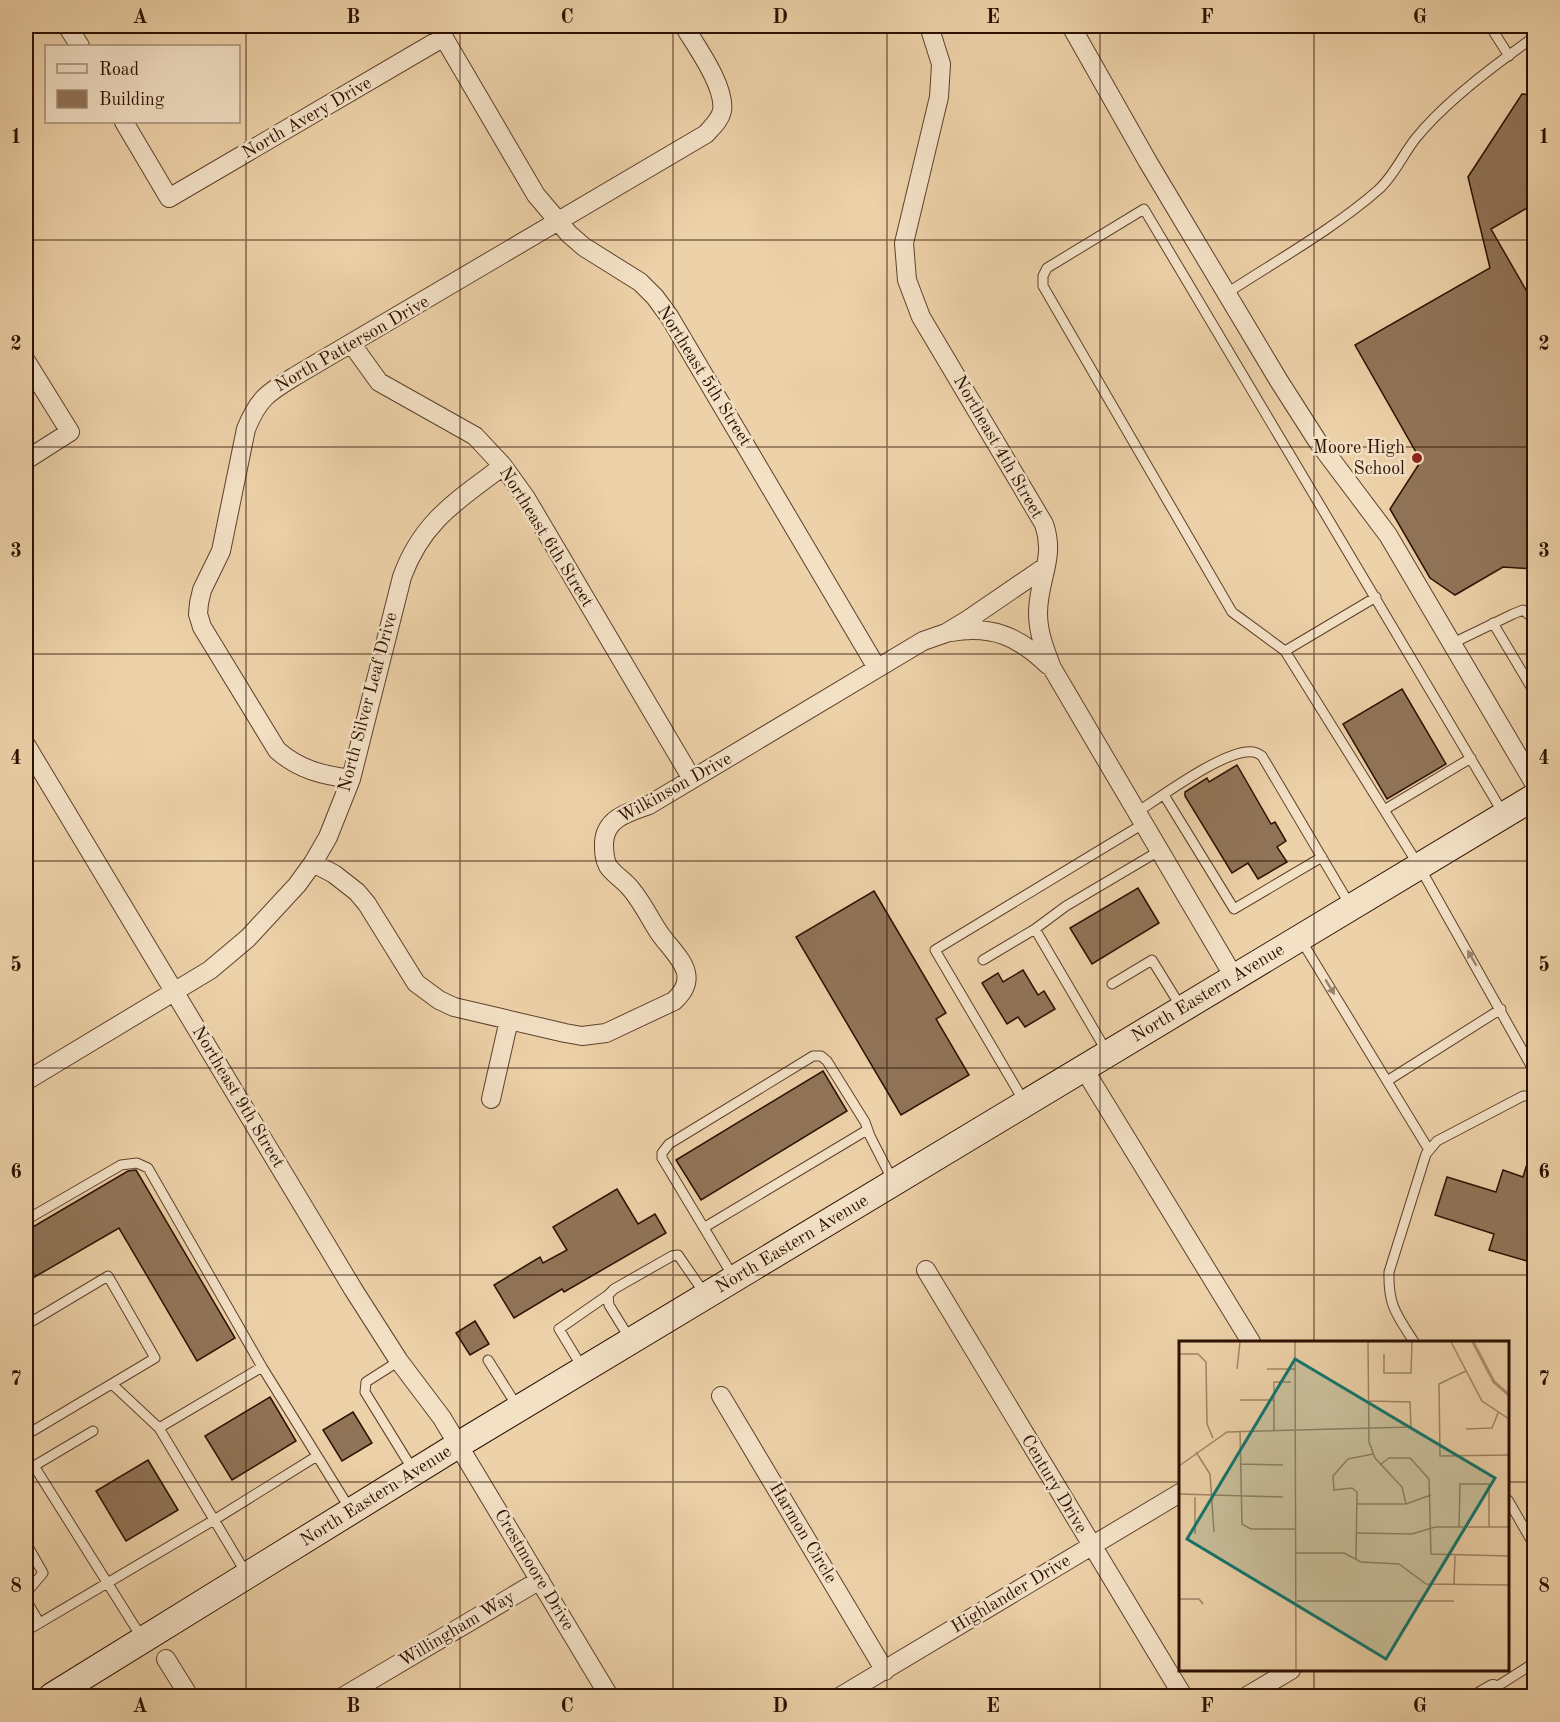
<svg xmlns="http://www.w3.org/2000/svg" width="1560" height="1722" viewBox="0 0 1560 1722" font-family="'Old Standard TT',serif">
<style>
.building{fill:#917458;stroke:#2d1001;stroke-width:1.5}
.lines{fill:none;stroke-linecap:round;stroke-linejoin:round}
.service-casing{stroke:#5d402b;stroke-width:11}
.minor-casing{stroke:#5d402b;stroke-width:20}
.secondary-casing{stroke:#2d1001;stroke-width:28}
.service{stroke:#f3e1c6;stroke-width:9}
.minor{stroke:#f3e1c6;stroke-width:18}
.secondary{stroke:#f3e1c6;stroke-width:26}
.oneway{fill:#9a836d}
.grid{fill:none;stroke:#2d1001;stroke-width:1.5;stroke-opacity:0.55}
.poi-dot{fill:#8f2418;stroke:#f3e1c6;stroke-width:2}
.labels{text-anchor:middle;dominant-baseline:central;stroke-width:5;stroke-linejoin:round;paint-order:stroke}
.street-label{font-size:18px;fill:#2d1001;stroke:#f3e1c6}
.poi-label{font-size:18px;fill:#2d1001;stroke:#f3e1c6;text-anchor:end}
.inset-river{fill:none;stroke:#ac8f6f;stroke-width:3}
.inset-road{fill:none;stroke:#a08465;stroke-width:1.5}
.view{fill:#0f766e;fill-opacity:0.15;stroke:#0f766e;stroke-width:3}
.inset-edge{fill:none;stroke:#2d1001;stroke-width:3}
.neatline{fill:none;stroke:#2d1001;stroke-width:2}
.grid-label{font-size:20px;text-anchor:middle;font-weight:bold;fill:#2d1001}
</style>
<rect width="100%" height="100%" fill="#edd1a8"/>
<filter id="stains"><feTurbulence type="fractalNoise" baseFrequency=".00333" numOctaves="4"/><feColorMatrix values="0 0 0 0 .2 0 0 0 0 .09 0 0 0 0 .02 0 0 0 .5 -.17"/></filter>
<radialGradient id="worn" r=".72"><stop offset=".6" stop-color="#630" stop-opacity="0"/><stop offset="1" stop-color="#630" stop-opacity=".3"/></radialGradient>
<path class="building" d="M 1522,94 L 1534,95 L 1534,204 L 1491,229 L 1534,304 L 1534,569 L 1503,567 L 1455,595 L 1430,578 L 1390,509 L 1421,461 L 1355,345 L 1490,268 L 1468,177 Z
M 1402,689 L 1446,764 L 1387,799 L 1343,724 Z
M 1237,765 L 1271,824 L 1275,822 L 1286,841 L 1277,847 L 1287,862 L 1258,879 L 1248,863 L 1232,873 L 1185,796 L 1185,792 L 1207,778 L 1209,782 Z
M 1138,888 L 1159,923 L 1092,964 L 1070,928 Z
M 874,891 L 946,1013 L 936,1019 L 969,1075 L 901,1115 L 796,937 Z
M 1023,970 L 1038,995 L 1044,991 L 1055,1009 L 1025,1027 L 1018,1017 L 1007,1024 L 982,983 L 998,973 L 1003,982 Z
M 823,1071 L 847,1111 L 701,1200 L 676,1160 Z
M 1531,1151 L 1534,1151 L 1534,1263 L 1489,1250 L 1494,1234 L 1435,1215 L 1447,1177 L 1496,1192 L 1503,1170 L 1523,1177 Z
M 136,1170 L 235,1338 L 197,1361 L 119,1228 L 26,1282 L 26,1231 L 128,1171 Z
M 617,1189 L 638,1224 L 655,1214 L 666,1233 L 564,1292 L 562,1289 L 514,1318 L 494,1285 L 540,1257 L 543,1263 L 567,1250 L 553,1227 Z
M 475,1321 L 489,1344 L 470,1355 L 456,1333 Z
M 270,1397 L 296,1441 L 232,1480 L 205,1436 Z
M 353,1412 L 372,1443 L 342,1461 L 323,1430 Z
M 148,1460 L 178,1510 L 126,1541 L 96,1491 Z"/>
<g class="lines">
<g class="service-casing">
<path id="service" d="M 1490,26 L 1509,56
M 1533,26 L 1534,28
M 1227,293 C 1276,261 1335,228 1378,190 C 1394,176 1403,154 1416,138 C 1444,103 1497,63 1534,37
M 1493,623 L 1534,692
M 1453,643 L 1513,614 L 1523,610 L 1534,619
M 1285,651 L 1376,597
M 1164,795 L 1234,909 L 1322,857
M 1384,810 L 1471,758
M 1136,813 C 1159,798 1228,747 1253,752 C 1256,752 1259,754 1262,756 L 1350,905
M 1503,813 L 1144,209 L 1047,268 L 1043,276 L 1043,286 L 1232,612 L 1285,651 L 1419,866 L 1534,1071
M 1301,940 L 1429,1150
M 983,960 L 1035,929
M 1112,984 L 1152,960 L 1181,1007
M 1107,1052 L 1035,929 L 1066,906 L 1159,851
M 1387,1081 L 1501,1009
M 1025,1103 L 935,950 L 1143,824
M 26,1220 L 121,1165 L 137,1163 L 148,1168 L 262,1367
M 705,1227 L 867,1130
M 734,1278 L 662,1158 L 662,1153 L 669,1144 L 813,1056 L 821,1056 L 827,1061 L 865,1122 L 870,1136 L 893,1181
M 26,1325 L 108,1276 L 155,1358 L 26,1435
M 630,1339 L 609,1305 L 608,1295 L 614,1289 L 672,1256 L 678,1255 L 705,1294
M 1414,1342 C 1397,1315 1388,1306 1389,1272 L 1426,1154 L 1437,1141 L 1523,1096 L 1534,1096
M 488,1360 L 517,1406
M 399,1361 L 366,1382 L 365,1392 L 413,1470
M 582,1367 L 559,1329 L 608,1295
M 112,1384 L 159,1428
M 93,1431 L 34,1466 L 142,1638
M 1508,1500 L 1534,1545
M 26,1543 L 43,1573 L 26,1593
M 246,1573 L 159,1428 L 262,1367 L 350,1509
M 26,1600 L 39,1622
M 26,1631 L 214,1520 L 317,1456
M 1493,1689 L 1534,1663"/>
</g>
<g class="minor-casing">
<path id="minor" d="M 67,26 L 80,46
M 437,26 L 536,195 L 569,234 L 584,247 L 640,282 L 655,297 L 669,316 L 877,668
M 929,26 L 941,64 L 939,97 L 904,243 L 907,280 L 921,317 L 1044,524 C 1056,558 1038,579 1038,613 C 1038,633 1045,650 1052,668 L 1234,977
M 1071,26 L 1148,162 L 1279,381 L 1318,442 L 1388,535 L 1534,783
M 124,122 L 169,198 L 444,37
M 351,343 L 379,382 L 475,436 L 503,466 L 526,498 L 692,779
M 26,361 L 70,432 L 26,460
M 951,632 C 993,625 1019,637 1048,665
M 26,745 L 353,1289 L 399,1361 L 442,1418 L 609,1696
M 351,779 C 323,775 299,770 277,750 L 202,627 L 198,614 L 199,603 L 202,590 L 221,551 L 246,429 C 259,397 269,392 297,375 L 706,134 C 712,127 720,120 722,111 C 726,87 696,46 684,26
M 313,863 L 334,874 L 357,892 L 367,904 L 416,983 L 439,1000 L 454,1007 L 565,1033 L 582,1036 L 606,1033 L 674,1001 C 704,974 673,954 658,931 C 649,917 642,902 631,889 C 624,880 614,875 608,866 C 604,859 604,851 604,843 C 605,818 629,812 649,805 L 923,641 L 946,633 L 969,619 L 1045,567
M 1084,1069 L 1251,1342
M 26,1081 L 210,970 L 248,938 L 297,885 L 313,863 L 328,837 L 351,779 L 402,577 C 422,521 458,500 503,466
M 491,1099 L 509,1020
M 926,1270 L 1183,1696
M 721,1396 L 885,1671
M 166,1659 L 189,1696
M 344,1696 L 540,1580
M 841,1696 L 1180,1493
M 1247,1696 L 1291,1670
M 1481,1696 L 1493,1689"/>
</g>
<g class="secondary-casing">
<path id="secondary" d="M 52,1696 L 458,1445 L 1534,797"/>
</g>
<use href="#service" class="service"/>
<use href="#minor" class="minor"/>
<use href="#secondary" class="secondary"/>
</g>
<defs><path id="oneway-solid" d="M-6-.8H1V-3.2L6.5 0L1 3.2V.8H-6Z" transform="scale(1.5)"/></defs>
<g class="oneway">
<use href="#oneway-solid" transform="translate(1472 958) rotate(-120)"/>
<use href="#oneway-solid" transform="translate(1330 987) rotate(59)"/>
</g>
<path class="grid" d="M 246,26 L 246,1696M 460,26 L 460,1696M 673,26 L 673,1696M 887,26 L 887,1696M 1100,26 L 1100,1696M 1314,26 L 1314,1342M 26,240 L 1534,240M 26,447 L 1534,447M 26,654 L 1534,654M 26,861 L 1534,861M 26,1068 L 1534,1068M 26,1275 L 1534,1275M 26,1482 L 1180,1482M 1508,1482 L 1534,1482M 1314,1670 L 1314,1696"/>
<circle class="poi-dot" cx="1417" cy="458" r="6"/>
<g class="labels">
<g class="street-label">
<text transform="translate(307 118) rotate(-30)">North Avery Drive</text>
<text transform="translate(352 344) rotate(-30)">North Patterson Drive</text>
<text transform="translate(704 376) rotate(58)">Northeast 5th Street</text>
<text transform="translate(998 447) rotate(60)">Northeast 4th Street</text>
<text transform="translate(546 537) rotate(58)">Northeast 6th Street</text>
<text transform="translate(368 702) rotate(-75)">North Silver Leaf Drive</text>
<text transform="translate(675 788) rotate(-29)">Wilkinson Drive</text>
<text transform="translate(1208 993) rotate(-31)">North Eastern Avenue</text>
<text transform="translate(238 1097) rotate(59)">Northeast 9th Street</text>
<text transform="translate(792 1244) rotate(-31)">North Eastern Avenue</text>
<text transform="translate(1054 1484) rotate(59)">Century Drive</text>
<text transform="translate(376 1496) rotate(-32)">North Eastern Avenue</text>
<text transform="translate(803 1533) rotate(59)">Harmon Circle</text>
<text transform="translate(534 1570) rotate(59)">Crestmoore Drive</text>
<text transform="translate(1011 1594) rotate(-31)">Highlander Drive</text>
<text transform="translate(457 1629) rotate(-31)">Willingham Way</text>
</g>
<g class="poi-label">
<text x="1405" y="448">Moore High<tspan x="1405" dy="21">School</tspan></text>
</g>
</g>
<g transform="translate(1179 1341)">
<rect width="330" height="330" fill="#edd1a8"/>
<path class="inset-river" d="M 294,1 L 315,41 L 330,54"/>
<path class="inset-road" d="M 116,1 L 117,329M 189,1 L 190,101 L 196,117 L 223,146 L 227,163M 272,1 L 303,60 L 330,78M 0,13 L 19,13 L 27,21 L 28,83 L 34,97M 205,13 L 205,32 L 232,32 L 233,1M 58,28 L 61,1M 88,28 L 116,28M 287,30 L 260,43 L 261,115 L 330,114M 61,59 L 95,59M 287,88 L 313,87 L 319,72M 61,90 L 63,183 L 72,188 L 116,188M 95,90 L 95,41 L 112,41M 17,111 L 31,133 L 35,191M 61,123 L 104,124M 201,124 L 210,117 L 231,117 L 250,138 L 252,213 L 330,215M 0,125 L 48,91 L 232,86 L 231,61 L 189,60M 0,153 L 104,156M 16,156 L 16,193M 177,163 L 227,163 L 252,154M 280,186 L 281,143 L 310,143 L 310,186M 177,192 L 233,193 L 256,186 L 330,186M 117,212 L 165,212 L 182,221 L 220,223 L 247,243 L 330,244M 177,218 L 178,151 L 173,147 L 155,149 L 154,135 L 169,118 L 194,113M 275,243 L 276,215M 0,258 L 20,258 L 24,263 L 21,259M 118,260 L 275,260"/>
<path class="view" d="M 116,18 L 316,137 L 207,318 L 8,198 Z"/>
<rect width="330" height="330" class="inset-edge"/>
</g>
<rect width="1560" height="1722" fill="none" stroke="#edd1a8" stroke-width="66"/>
<rect x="45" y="45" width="195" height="78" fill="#f3e1c6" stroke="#a48d77" stroke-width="1.5"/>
<rect x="57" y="64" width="30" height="9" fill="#f3e1c6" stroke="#a48d77" stroke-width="1.5"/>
<text x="99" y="75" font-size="18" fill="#2d1001">Road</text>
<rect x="57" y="90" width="30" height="18" fill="#917458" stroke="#a48d77" stroke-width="1.5"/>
<text x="99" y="105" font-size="18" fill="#2d1001">Building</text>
<rect x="33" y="33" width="1494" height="1656" class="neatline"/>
<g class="grid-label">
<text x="140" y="23">A</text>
<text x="353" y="23">B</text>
<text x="567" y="23">C</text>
<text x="780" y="23">D</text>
<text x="993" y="23">E</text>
<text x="1207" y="23">F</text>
<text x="1420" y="23">G</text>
<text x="16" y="143">1</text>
<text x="1544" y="143">1</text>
<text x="16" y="350">2</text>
<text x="1544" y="350">2</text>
<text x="16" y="557">3</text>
<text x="1544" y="557">3</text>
<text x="16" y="764">4</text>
<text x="1544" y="764">4</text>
<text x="16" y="971">5</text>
<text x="1544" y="971">5</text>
<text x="16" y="1178">6</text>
<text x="1544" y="1178">6</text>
<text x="16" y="1385">7</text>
<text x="1544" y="1385">7</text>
<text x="16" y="1592">8</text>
<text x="1544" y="1592">8</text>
<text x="140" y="1712">A</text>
<text x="353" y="1712">B</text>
<text x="567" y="1712">C</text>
<text x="780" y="1712">D</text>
<text x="993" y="1712">E</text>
<text x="1207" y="1712">F</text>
<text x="1420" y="1712">G</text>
</g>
<rect width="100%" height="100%" filter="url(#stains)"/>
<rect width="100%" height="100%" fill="url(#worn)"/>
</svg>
